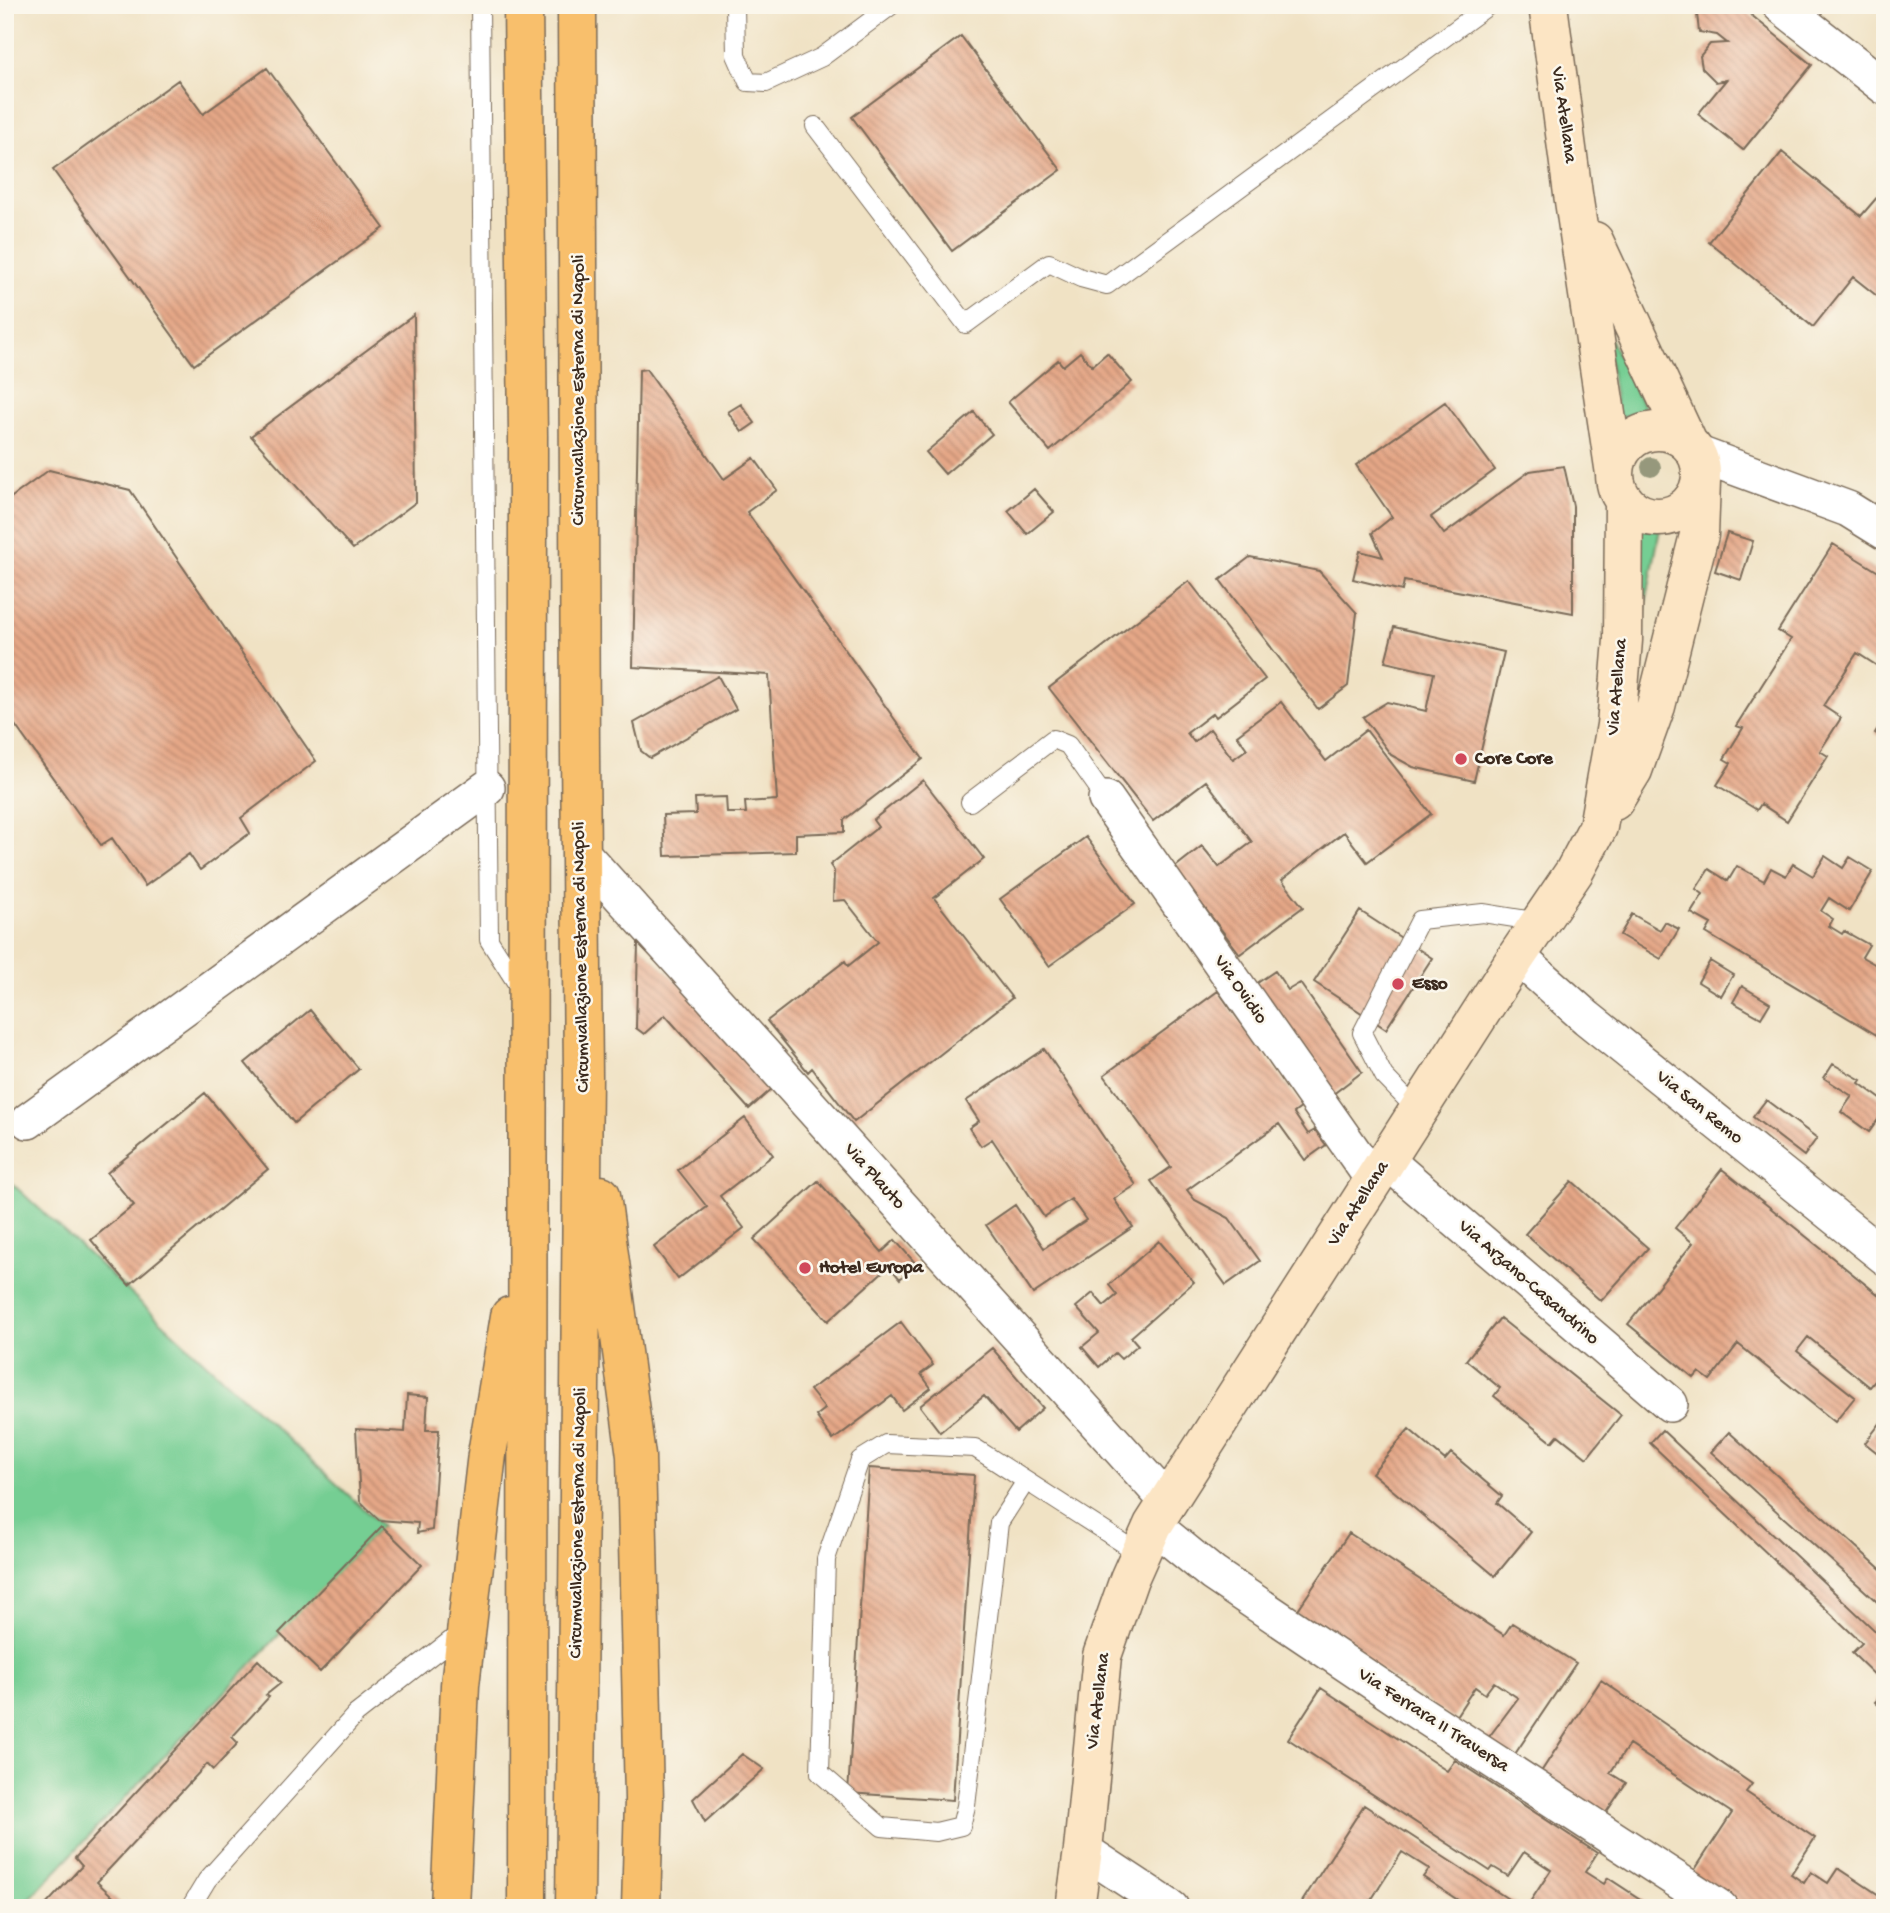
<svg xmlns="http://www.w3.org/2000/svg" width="1890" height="1913" viewBox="0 0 1890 1913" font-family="'Gochi Hand',sans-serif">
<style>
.grass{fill:#75ce93;stroke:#587c58;stroke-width:2}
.building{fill:url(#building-back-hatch)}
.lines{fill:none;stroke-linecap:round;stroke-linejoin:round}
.service-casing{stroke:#7a6a58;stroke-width:20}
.minor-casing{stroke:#7a6a58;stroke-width:38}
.secondary-casing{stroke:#7a6a58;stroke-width:41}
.trunk-casing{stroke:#7a6a58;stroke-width:41}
.service{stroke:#fff;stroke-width:18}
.minor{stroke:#fff;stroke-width:35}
.secondary{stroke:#fce5c4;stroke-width:38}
.trunk{stroke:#f8bf6c;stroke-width:38}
.tree{fill:#96987c}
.poi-dot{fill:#d1495b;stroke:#fbf7ec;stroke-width:2.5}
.labels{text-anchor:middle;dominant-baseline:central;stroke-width:5;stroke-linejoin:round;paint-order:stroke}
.street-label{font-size:19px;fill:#3b2a1e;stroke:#fbf7ec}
.poi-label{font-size:19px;font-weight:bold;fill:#3b2a1e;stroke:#fbf7ec;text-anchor:start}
</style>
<defs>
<pattern id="building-back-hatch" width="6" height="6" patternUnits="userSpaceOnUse" patternTransform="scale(1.75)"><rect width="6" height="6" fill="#e5a787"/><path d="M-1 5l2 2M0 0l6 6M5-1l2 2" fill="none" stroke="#bb886e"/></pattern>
</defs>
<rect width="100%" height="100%" fill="#fbf7ec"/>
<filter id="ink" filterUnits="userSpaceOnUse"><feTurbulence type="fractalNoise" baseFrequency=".0143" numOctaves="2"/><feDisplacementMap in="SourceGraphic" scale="14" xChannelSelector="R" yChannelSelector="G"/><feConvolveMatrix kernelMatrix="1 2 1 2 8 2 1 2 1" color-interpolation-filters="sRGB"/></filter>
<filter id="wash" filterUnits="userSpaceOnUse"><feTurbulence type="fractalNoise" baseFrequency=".00686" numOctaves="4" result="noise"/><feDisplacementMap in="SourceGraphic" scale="28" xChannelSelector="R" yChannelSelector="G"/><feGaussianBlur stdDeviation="1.57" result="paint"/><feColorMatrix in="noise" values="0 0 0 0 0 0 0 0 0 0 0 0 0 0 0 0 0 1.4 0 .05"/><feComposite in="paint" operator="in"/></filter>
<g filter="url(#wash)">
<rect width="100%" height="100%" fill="#f0e2c4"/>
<path class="grass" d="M 1606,331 L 1647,412 L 1617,418 Z
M 1633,528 L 1660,529 L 1640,634 Z
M 5,1177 L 382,1526 L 21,1908 L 5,1908 Z"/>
<g id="blocks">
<path class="building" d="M 1696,5 L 1739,5 L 1812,65 L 1743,150 L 1698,114 L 1726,80 L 1716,82 L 1702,68 L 1700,56 L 1710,44 L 1727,43 L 1717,35 L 1699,32 Z
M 961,36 L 1061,170 L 952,251 L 852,117 Z
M 267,68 L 384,228 L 194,365 L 53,170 L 178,80 L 203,114 Z
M 1782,152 L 1861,216 L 1885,188 L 1885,297 L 1882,300 L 1853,277 L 1813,327 L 1709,242 Z
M 414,315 L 416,502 L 353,549 L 251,436 Z
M 1080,352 L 1092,366 L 1107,353 L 1132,382 L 1050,451 L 1008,402 L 1058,360 L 1063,366 Z
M 646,369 L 724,479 L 754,458 L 777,490 L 747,512 L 923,759 L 844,820 L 844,832 L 796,834 L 796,852 L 665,856 L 663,815 L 696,814 L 695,798 L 726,797 L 727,813 L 746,813 L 745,802 L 777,800 L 769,675 L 633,667 L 639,370 Z
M 1445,402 L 1495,470 L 1431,517 L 1444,534 L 1530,471 L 1564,466 L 1573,506 L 1573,613 L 1404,581 L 1402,591 L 1353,579 L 1360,551 L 1383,557 L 1372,533 L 1392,517 L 1356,465 Z
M 741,404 L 755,423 L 742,432 L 728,412 Z
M 974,412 L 992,434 L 945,474 L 926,452 Z
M 49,470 L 130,490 L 316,761 L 241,818 L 250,833 L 200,870 L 189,854 L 145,886 L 112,838 L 101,845 L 5,711 L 5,502 Z
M 1034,489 L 1054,512 L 1027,534 L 1008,511 Z
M 1727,533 L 1753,541 L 1741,580 L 1715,571 Z
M 1833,544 L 1885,576 L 1885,671 L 1857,653 L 1823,706 L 1841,718 L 1820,751 L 1828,756 L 1787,821 L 1761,804 L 1757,810 L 1717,785 L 1731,763 L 1724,759 L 1743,728 L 1736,726 L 1791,639 L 1778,631 Z
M 1250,557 L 1319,571 L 1357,613 L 1348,686 L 1318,709 L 1220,580 Z
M 1189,581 L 1265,679 L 1216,717 L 1213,713 L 1187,733 L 1194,742 L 1210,729 L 1233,759 L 1247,749 L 1237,735 L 1281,702 L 1326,761 L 1366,730 L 1431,814 L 1367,862 L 1344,832 L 1282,880 L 1303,907 L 1240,954 L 1174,868 L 1202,846 L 1219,867 L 1252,842 L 1206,781 L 1153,821 L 1049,688 Z
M 1394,627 L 1504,652 L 1474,781 L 1413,767 L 1391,755 L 1363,717 L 1387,702 L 1426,711 L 1434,673 L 1385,662 Z
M 718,676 L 736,709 L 650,758 L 641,751 L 634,723 Z
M 1885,717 L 1885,739 L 1875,733 Z
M 923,780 L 984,859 L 934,898 L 1012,998 L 854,1122 L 812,1068 L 808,1072 L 767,1021 L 845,961 L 848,966 L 878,942 L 845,900 L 833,901 L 834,871 L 830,865 L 878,827 L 873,820 Z
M 1086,837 L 1135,904 L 1049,966 L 1000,899 Z
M 1825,856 L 1843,868 L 1850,857 L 1873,871 L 1849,911 L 1829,898 L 1821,911 L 1833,919 L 1829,926 L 1842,934 L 1844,931 L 1869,945 L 1862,957 L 1885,970 L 1885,1040 L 1706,933 L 1711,924 L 1691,913 L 1703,894 L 1696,889 L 1709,869 L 1728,881 L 1737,866 L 1764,881 L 1771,868 L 1786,876 L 1793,864 L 1813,876 Z
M 1360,911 L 1432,958 L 1386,1029 L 1314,982 Z
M 1632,914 L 1660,930 L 1665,922 L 1679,929 L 1661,959 L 1620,935 Z
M 638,943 L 689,994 L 773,1088 L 749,1109 L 665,1015 L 644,1034 L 636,1028 Z
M 1710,961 L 1733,975 L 1721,996 L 1698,982 Z
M 1275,971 L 1288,990 L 1300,983 L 1362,1072 L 1328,1098 L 1253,986 Z
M 1742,986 L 1770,1003 L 1761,1018 L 1733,1002 Z
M 1218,991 L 1302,1107 L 1294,1113 L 1308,1134 L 1315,1130 L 1326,1145 L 1305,1160 L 1279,1124 L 1187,1190 L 1195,1200 L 1229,1218 L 1260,1261 L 1226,1285 L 1151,1181 L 1171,1167 L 1104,1075 Z
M 310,1010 L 359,1069 L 294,1123 L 245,1063 Z
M 1044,1049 L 1136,1185 L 1114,1199 L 1133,1227 L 1033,1294 L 986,1225 L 1015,1205 L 1044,1248 L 1086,1220 L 1071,1199 L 1044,1217 L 992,1139 L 981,1146 L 969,1128 L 979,1121 L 966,1101 Z
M 1833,1064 L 1861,1080 L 1859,1083 L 1885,1102 L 1885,1110 L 1869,1132 L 1841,1112 L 1852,1096 L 1824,1078 Z
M 205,1093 L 268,1169 L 129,1285 L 91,1240 L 134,1205 L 107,1173 Z
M 1766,1100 L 1817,1138 L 1804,1156 L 1753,1117 Z
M 745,1118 L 773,1155 L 720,1196 L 744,1228 L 678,1279 L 654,1247 L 707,1207 L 678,1170 Z
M 1722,1169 L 1885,1300 L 1885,1368 L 1870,1387 L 1808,1337 L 1797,1351 L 1855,1397 L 1835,1422 L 1738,1344 L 1710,1380 L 1699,1372 L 1694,1378 L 1628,1324 L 1693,1243 L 1675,1228 Z
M 818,1181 L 882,1252 L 895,1240 L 916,1264 L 900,1279 L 889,1266 L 828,1321 L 754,1239 Z
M 1572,1181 L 1648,1248 L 1601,1301 L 1525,1234 Z
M 1885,1212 L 1885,1231 L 1876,1223 Z
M 1159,1241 L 1194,1282 L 1131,1337 L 1138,1345 L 1121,1359 L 1115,1353 L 1099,1367 L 1082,1347 L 1099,1333 L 1076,1307 L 1093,1293 L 1104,1306 L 1117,1295 L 1109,1285 Z
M 1500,1318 L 1621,1415 L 1587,1458 L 1558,1435 L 1552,1442 L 1494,1396 L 1500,1388 L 1466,1360 Z
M 901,1322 L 933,1365 L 921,1374 L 931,1388 L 902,1410 L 892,1396 L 833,1440 L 816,1416 L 825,1409 L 810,1390 Z
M 992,1348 L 1043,1408 L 1016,1432 L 984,1396 L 940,1432 L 920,1406 Z
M 407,1395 L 428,1397 L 426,1430 L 439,1430 L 432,1530 L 417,1533 L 418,1523 L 379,1520 L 360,1501 L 356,1429 L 405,1432 Z
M 1885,1417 L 1885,1459 L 1865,1443 Z
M 1409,1429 L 1445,1460 L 1451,1453 L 1502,1496 L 1497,1503 L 1531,1532 L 1495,1576 L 1372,1473 Z
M 1662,1430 L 1885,1640 L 1875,1651 L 1885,1660 L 1885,1685 L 1852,1653 L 1862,1643 L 1650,1443 Z
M 1729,1432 L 1885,1573 L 1885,1609 L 1711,1452 Z
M 869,1468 L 974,1475 L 953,1800 L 848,1793 Z
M 382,1526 L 422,1565 L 320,1672 L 279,1633 Z
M 1349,1533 L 1504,1635 L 1512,1623 L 1576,1663 L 1513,1757 L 1486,1741 L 1518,1698 L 1494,1682 L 1485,1694 L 1475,1687 L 1454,1719 L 1295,1614 Z
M 258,1660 L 281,1683 L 266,1695 L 269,1697 L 232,1737 L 238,1743 L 213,1770 L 207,1764 L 97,1882 L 125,1908 L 43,1908 L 82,1866 L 75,1858 Z
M 1601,1680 L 1752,1784 L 1746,1792 L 1815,1838 L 1791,1874 L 1804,1883 L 1811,1872 L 1828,1883 L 1838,1868 L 1885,1899 L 1885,1908 L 1743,1908 L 1692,1874 L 1732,1813 L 1629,1745 L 1610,1773 L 1626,1783 L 1603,1817 L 1539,1775 Z
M 1321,1688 L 1447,1771 L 1455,1760 L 1597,1853 L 1585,1872 L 1604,1884 L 1608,1878 L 1654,1908 L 1526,1908 L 1551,1870 L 1524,1852 L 1508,1876 L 1493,1867 L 1490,1871 L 1288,1739 Z
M 1885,1692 L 1885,1711 L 1875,1702 Z
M 742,1754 L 764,1769 L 705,1822 L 693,1799 Z
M 1364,1805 L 1522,1908 L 1470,1908 L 1423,1877 L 1429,1869 L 1402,1852 L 1366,1908 L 1298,1908 Z"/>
</g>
</g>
<g filter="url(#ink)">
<use href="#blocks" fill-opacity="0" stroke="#7a6a58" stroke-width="2"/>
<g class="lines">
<g class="service-casing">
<path id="service" d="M 480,5 L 489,940 L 521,990
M 735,5 L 736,55 L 748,82 L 766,83 L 822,57 L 892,5
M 815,126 L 966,324 L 1049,263 L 1081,278 L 1107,285 L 1489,5
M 970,802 L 1053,739 L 1068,745 L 1106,799
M 1418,1111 L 1384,1076 L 1362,1033 L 1420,920 L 1483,913 L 1540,922
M 1026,1481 L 999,1523 L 966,1806 L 961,1826 L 936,1832 L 882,1827 L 820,1773 L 826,1559 L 860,1460 L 886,1444 L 975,1448 L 1140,1554
M 190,1908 L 207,1880 L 356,1714 L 464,1630"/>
</g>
<g class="minor-casing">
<path id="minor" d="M 1780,5 L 1885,87
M 1696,453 L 1848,509 L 1885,532
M 1106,799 L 1374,1181
M 580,851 L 1168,1502
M 1517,956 L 1587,1018 L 1885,1257
M 28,1121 L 487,788
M 1387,1161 L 1670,1404
M 1153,1525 L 1213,1574 L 1409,1706 L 1720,1908
M 1083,1850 L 1171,1908"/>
</g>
<g class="secondary-casing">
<path id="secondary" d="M 1548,5 L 1573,194 L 1615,474
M 1594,241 L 1687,441
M1615 474a43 43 0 1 1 86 0a43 43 0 1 1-86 0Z
M 1614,801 L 1633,770 L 1656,706 L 1699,535 L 1701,481
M 1075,1908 L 1083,1850 L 1102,1656 L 1129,1579 L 1153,1525 L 1517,956 L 1574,872 L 1598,827 L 1616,725 L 1623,640 L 1624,500"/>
</g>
<g class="trunk-casing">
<path id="trunk" d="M 523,5 L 528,435 L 527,1908
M 601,1195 L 636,1456 L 644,1799 L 641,1908
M 450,1908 L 460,1685 L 487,1454 L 510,1316
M 575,1908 L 583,1076 L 580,752 L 577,5"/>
</g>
<use href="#service" class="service"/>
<use href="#minor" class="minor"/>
<use href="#secondary" class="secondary"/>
<use href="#trunk" class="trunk"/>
</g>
<circle class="tree" cx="1651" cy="467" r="10"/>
</g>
<g class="poi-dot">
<circle cx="1461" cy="759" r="7"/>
<circle cx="1398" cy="984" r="7"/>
<circle cx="805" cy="1268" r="7"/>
</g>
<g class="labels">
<g class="street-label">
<text transform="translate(1563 115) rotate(82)">Via Atellana</text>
<text transform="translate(579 390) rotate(-90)">Circumvallazione Esterna di Napoli</text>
<text transform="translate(1618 687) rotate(-85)">Via Atellana</text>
<text transform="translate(582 957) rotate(-91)">Circumvallazione Esterna di Napoli</text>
<text transform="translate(1240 990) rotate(55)">Via Ovidio</text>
<text transform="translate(1699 1108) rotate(39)">Via San Remo</text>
<text transform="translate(874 1177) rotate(48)">Via Plauto</text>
<text transform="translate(1359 1204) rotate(-57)">Via Atellana</text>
<text transform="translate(1528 1283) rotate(41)">Via Arzano-Casandrino</text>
<text transform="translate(579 1523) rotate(-89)">Circumvallazione Esterna di Napoli</text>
<text transform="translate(1099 1701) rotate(-83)">Via Atellana</text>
<text transform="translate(1433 1721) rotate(33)">Via Ferrara II Traversa</text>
</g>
<g class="poi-label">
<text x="1475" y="759">Core Core</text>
<text x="1412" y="984">Esso</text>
<text x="819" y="1268">Hotel Europa</text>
</g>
</g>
<rect width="1890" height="1913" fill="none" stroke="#fbf7ec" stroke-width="28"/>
</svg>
